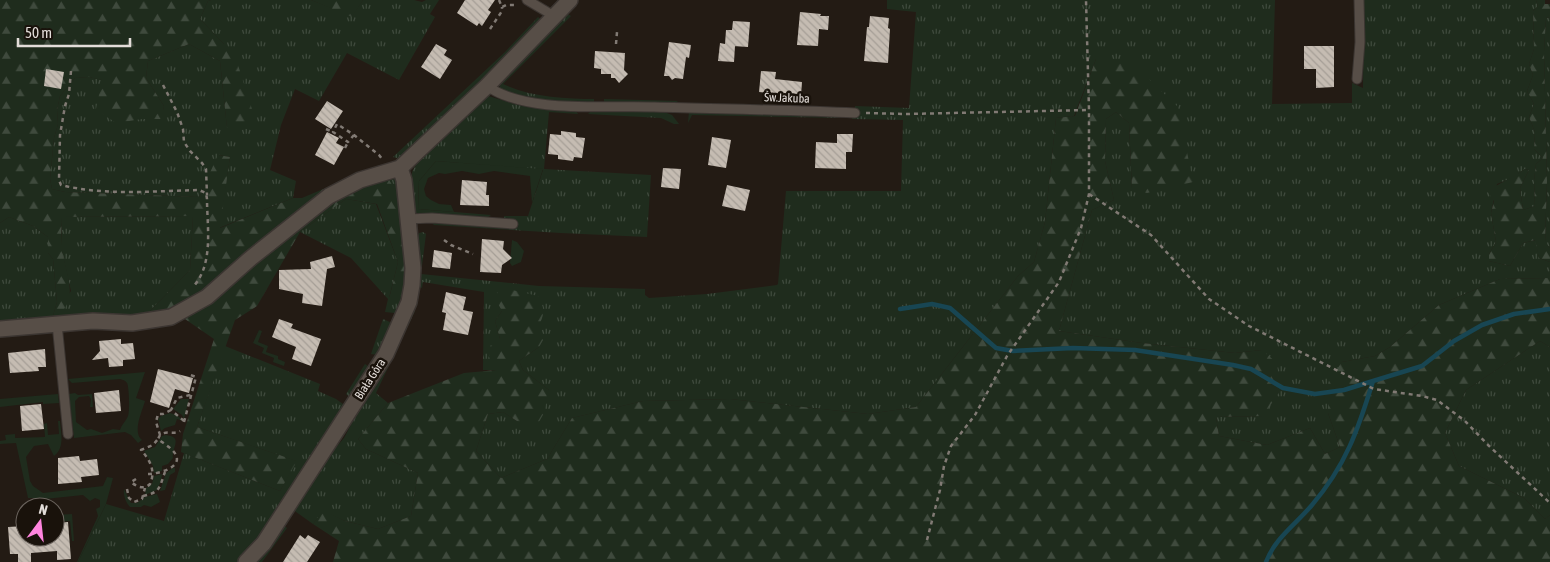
<svg xmlns="http://www.w3.org/2000/svg" width="1550" height="562" viewBox="0 0 1550 562" font-family="'Asap Condensed',sans-serif">
<style>
.grass{fill:url(#grass-tufts)}
.forest{fill:url(#forest-firs)}
.green{fill:#1f2c1d}
.lines{fill:none;stroke-linecap:round;stroke-linejoin:round}
.stream{stroke:#184653;stroke-width:4.5}
.building{fill:url(#building-back-hatch)}
.lane-casing{stroke:#3b3531;stroke-width:11}
.street-casing{stroke:#3b3531;stroke-width:18}
.path{stroke:#817a74;stroke-width:2.5;stroke-dasharray:4 4;stroke-linecap:butt}
.lane{stroke:#574e47;stroke-width:9}
.street{stroke:#574e47;stroke-width:15}
.labels{text-anchor:middle;dominant-baseline:central;stroke-width:5;stroke-linejoin:round;paint-order:stroke}
.street-label{font-size:12px;fill:#e3ddd9;stroke:#19120b}
</style>
<defs>
<pattern id="grass-tufts" width="24" height="20" patternUnits="userSpaceOnUse" patternTransform="scale(1.25)"><rect width="24" height="20" fill="#1f2c1d"/><path d="M3 7l-1-3M5 7V3M7 7l1-3M15 17l-1-3M17 17v-4M19 17l1-3" fill="none" stroke="#3f4a3d"/></pattern>
<pattern id="forest-firs" width="22" height="20" patternUnits="userSpaceOnUse" patternTransform="scale(1.25)"><rect width="22" height="20" fill="#1f2c1d"/><path d="M5 1l3.5 6h-7zM16 11l3.5 6h-7z" fill="#3f4a3d"/></pattern>
<pattern id="building-back-hatch" width="6" height="6" patternUnits="userSpaceOnUse" patternTransform="scale(1.25)"><rect width="6" height="6" fill="#c5bcb2"/><path d="M-1 5l2 2M0 0l6 6M5-1l2 2" fill="none" stroke="#a59e96"/></pattern>
</defs>
<rect width="100%" height="100%" fill="#231b14"/>
<path class="grass" d="M 211,0 L 311,0 L 352,16 L 363,0 L 414,0 L 422,2 L 426,0 L 439,0 L 430,14 L 435,17 L 399,80 L 347,53 L 319,101 L 295,89 L 281,125 L 270,170 L 296,181 L 293,198 L 219,228 L 230,157 L 219,155 L 199,197 L 65,192 L 52,189 L 50,179 L 54,138 L 58,124 L 57,110 L 60,96 L 75,78 L 89,77 L 103,80 L 142,119 L 161,119 L 164,106 L 146,78 L 148,61 L 189,44 L 220,61 L 227,128 L 224,44 L 200,19 L 208,1 Z
M 887,0 L 1275,0 L 1272,104 L 1352,103 L 1352,83 L 1363,88 L 1364,0 L 1536,0 L 1538,6 L 1533,11 L 1534,49 L 1529,64 L 1533,75 L 1527,91 L 1534,104 L 1529,117 L 1535,132 L 1534,149 L 1543,158 L 1536,164 L 1534,181 L 1535,206 L 1523,210 L 1520,188 L 1529,170 L 1525,169 L 1514,177 L 1497,184 L 1491,213 L 1496,242 L 1489,254 L 1489,261 L 1510,266 L 1523,243 L 1536,240 L 1539,258 L 1550,262 L 1550,278 L 1500,279 L 1439,305 L 1390,347 L 1375,356 L 1342,362 L 1328,413 L 1340,447 L 1325,454 L 1310,428 L 1267,445 L 1219,436 L 1216,417 L 1263,416 L 1262,350 L 1235,353 L 1142,343 L 1059,331 L 1092,210 L 1114,200 L 1105,161 L 1106,119 L 1116,112 L 1129,123 L 1132,189 L 1192,182 L 1096,59 L 1074,116 L 1056,118 L 1045,222 L 1034,262 L 1018,276 L 916,407 L 868,414 L 730,399 L 643,401 L 572,418 L 547,459 L 501,478 L 476,451 L 488,414 L 503,412 L 517,421 L 549,390 L 523,370 L 519,361 L 539,347 L 502,311 L 495,321 L 500,339 L 497,370 L 483,370 L 484,292 L 423,282 L 422,288 L 426,291 L 419,286 L 418,236 L 419,233 L 423,232 L 426,234 L 421,274 L 539,286 L 645,289 L 645,295 L 649,298 L 707,294 L 777,285 L 778,284 L 786,191 L 901,191 L 903,120 L 852,119 L 855,113 L 855,106 L 909,108 L 916,12 L 887,9 Z
M 566,13 L 571,16 L 503,84 C 530,97 565,99 594,99 L 594,104 C 563,102 529,102 500,89 L 499,81 Z
M 538,17 L 543,21 L 404,160 L 393,157 L 505,52 Z
M 1550,17 L 1550,248 L 1545,243 L 1547,181 L 1544,52 L 1546,18 Z
M 485,95 L 518,105 L 576,111 L 578,114 L 549,112 L 544,169 L 651,175 L 647,237 L 561,233 L 434,225 L 432,223 L 514,227 L 517,223 L 516,220 L 504,218 L 504,216 L 528,216 L 543,170 L 436,161 L 419,181 L 418,209 L 491,215 L 488,217 L 416,213 L 413,212 C 412,199 409,186 412,173 C 417,156 470,110 485,95 Z
M 604,99 L 678,101 L 673,104 L 604,103 Z
M 591,111 L 664,112 L 672,115 L 679,124 L 674,124 L 661,118 L 588,114 Z
M 689,112 L 834,116 L 839,118 L 692,115 L 688,123 Z
M 386,176 L 396,177 L 409,262 L 400,311 L 395,313 L 385,312 L 388,299 L 351,258 L 300,232 L 346,199 L 376,204 L 398,262 L 389,298 L 408,261 Z
M 193,216 L 190,270 L 147,314 L 0,324 L 0,223 L 9,217 L 33,226 L 48,237 L 48,253 L 53,259 L 57,302 L 52,319 L 71,291 L 61,247 L 62,217 Z
M 413,308 L 415,311 L 376,393 L 388,403 L 358,439 L 366,449 L 418,473 L 411,516 L 378,529 L 345,521 L 323,511 L 313,524 L 292,509 L 321,465 L 344,438 Z
M 383,319 L 392,323 L 378,355 L 371,354 Z
M 1540,341 L 1550,347 L 1550,515 L 1545,519 L 1524,498 L 1459,466 L 1445,433 L 1466,390 Z
M 225,346 L 320,384 L 318,391 L 336,399 L 347,407 L 284,502 L 242,562 L 78,562 L 106,504 L 164,521 L 184,453 L 280,491 L 296,461 L 197,427 Z
M 365,364 L 372,369 L 352,399 L 346,394 Z
M 283,525 L 287,528 L 262,562 L 254,562 Z"/>
<path class="forest" d="M 0,0 L 211,0 L 208,1 L 200,19 L 224,44 L 238,65 L 256,122 L 250,129 L 227,128 L 220,61 L 189,44 L 148,61 L 146,78 L 164,106 L 162,119 L 142,119 L 116,123 L 96,109 L 102,80 L 89,77 L 75,78 L 60,96 L 57,110 L 58,124 L 54,138 L 50,179 L 52,189 L 65,192 L 199,197 L 218,155 L 230,157 L 220,228 L 293,198 L 302,198 L 380,165 L 397,193 L 408,261 L 401,298 L 389,299 L 398,262 L 377,204 L 346,199 L 300,232 L 257,306 L 235,320 L 197,427 L 297,461 L 280,491 L 181,452 L 183,434 L 214,339 L 182,317 L 147,314 L 190,270 L 193,216 L 62,217 C 62,227 60,238 62,249 C 66,276 82,302 52,319 L 57,302 L 53,259 L 48,253 L 48,237 L 33,226 L 9,217 L 0,223 Z
M 311,0 L 363,0 L 352,17 Z
M 1536,0 L 1545,0 L 1545,4 L 1550,4 L 1550,17 L 1546,18 L 1544,52 L 1547,181 L 1545,242 L 1550,248 L 1550,262 L 1539,258 L 1535,240 L 1523,243 L 1510,266 L 1489,261 L 1489,254 L 1496,242 L 1491,213 L 1494,201 L 1488,192 C 1499,182 1513,178 1525,169 L 1529,170 L 1520,188 L 1523,210 L 1535,206 L 1534,181 L 1536,164 L 1543,158 L 1534,149 L 1535,132 L 1529,117 L 1534,104 L 1527,91 L 1533,75 L 1529,64 L 1534,49 L 1533,11 L 1538,6 Z
M 1096,59 L 1130,61 L 1178,107 L 1193,182 L 1147,193 L 1132,189 L 1129,123 L 1116,112 L 1106,119 L 1105,161 L 1114,200 L 1092,210 L 1059,331 L 1142,343 L 1235,353 L 1262,350 L 1277,363 L 1280,391 L 1263,416 L 1216,417 L 1219,436 L 1267,445 L 1310,428 L 1325,454 L 1340,447 L 1328,413 L 1329,380 L 1342,362 L 1375,356 L 1390,347 L 1439,305 L 1500,279 L 1550,278 L 1550,347 L 1540,341 L 1466,390 L 1445,433 L 1459,466 L 1524,498 L 1545,519 L 1550,515 L 1550,562 L 333,562 L 339,541 L 313,524 L 323,510 L 345,521 L 378,529 L 411,516 L 418,473 L 366,449 L 358,439 L 388,403 L 464,373 L 497,370 L 489,357 L 490,346 L 500,339 L 495,321 L 502,311 L 495,298 L 500,287 L 538,296 C 545,308 545,316 537,328 L 543,340 L 539,347 L 519,361 L 523,370 L 549,390 L 544,413 L 536,427 L 517,421 L 503,412 L 488,414 L 476,451 L 501,478 L 547,459 L 572,418 L 643,401 L 730,399 L 868,414 L 916,407 L 1018,276 L 1034,262 L 1045,222 L 1056,118 L 1075,116 Z"/>
<path class="green" d="M 436,161 L 543,169 L 532,203 L 530,176 L 494,171 L 479,174 L 462,171 L 445,174 L 439,173 L 428,178 L 424,189 L 426,196 L 431,200 L 439,204 L 451,205 L 454,212 L 418,209 L 419,181 Z
M 512,240 L 517,242 L 524,251 L 521,262 L 512,266 L 510,263 Z
M 259,330 L 262,331 L 258,342 L 268,346 L 266,352 L 278,356 L 278,359 L 285,362 L 284,366 L 273,362 L 274,358 L 262,353 L 264,348 L 253,343 Z
M 145,372 L 136,398 L 145,401 C 142,412 132,432 142,440 L 138,443 L 131,435 L 125,432 L 74,438 L 69,394 L 75,393 L 78,395 L 92,394 L 93,407 L 90,407 L 91,399 L 89,396 L 79,397 L 75,401 L 76,422 L 87,430 L 91,429 L 102,433 L 113,429 L 120,430 C 122,424 126,421 128,416 C 130,410 129,386 127,383 C 125,380 123,380 120,379 L 72,383 L 68,379 Z
M 58,394 L 59,403 L 43,404 L 43,402 L 0,407 L 0,399 Z
M 181,399 L 189,399 L 184,419 L 182,415 L 173,409 Z
M 170,413 L 177,415 L 183,421 L 177,419 L 175,425 L 165,428 L 161,431 L 158,419 L 161,416 Z
M 58,421 L 60,421 C 61,433 65,448 54,456 L 48,444 L 34,446 L 26,457 L 30,481 L 33,486 L 43,493 L 103,486 L 107,477 L 113,478 L 106,504 L 78,562 L 77,562 L 98,516 L 96,509 L 100,507 L 100,500 L 95,498 L 90,501 L 83,495 L 45,499 L 40,502 L 39,507 L 36,507 L 35,498 L 28,498 L 16,443 L 0,444 L 0,441 L 6,440 L 5,435 L 15,434 L 15,438 L 45,437 L 44,424 L 47,423 L 48,435 L 59,434 Z
M 166,435 C 184,437 171,448 173,458 L 168,464 L 162,466 L 162,471 L 154,473 L 153,466 L 144,451 L 155,447 L 162,436 Z
M 173,468 L 175,468 L 175,472 L 170,475 L 165,490 L 160,491 L 166,473 Z
M 162,474 L 161,481 L 157,490 L 145,495 L 146,488 L 152,484 L 154,476 Z
M 124,489 L 131,503 L 137,503 L 145,497 L 157,494 L 160,502 L 151,507 L 144,505 L 141,507 L 130,507 C 126,503 123,495 124,489 Z
M 72,514 L 74,541 L 72,541 L 70,521 L 55,522 L 55,515 Z"/>
<g class="lines">
<path class="stream" d="M 900,309 L 932,304 L 950,308 L 996,348 L 1013,351 L 1073,348 L 1135,350 L 1233,365 L 1251,369 L 1283,388 L 1315,394 L 1344,390 L 1373,381
M 1266,562 C 1275,538 1296,524 1312,505 C 1346,465 1358,430 1373,381 L 1422,366 L 1454,341 L 1482,325 L 1514,314 L 1550,309"/>
</g>
<path class="building" d="M 465,0 L 495,0 L 488,10 L 491,12 L 482,26 L 479,23 L 477,26 L 457,13 Z
M 800,12 L 821,14 L 820,16 L 829,16 L 828,30 L 819,29 L 818,46 L 797,45 Z
M 870,16 L 889,18 L 888,28 L 890,29 L 888,63 L 864,61 L 867,27 L 869,27 Z
M 733,21 L 750,22 L 748,47 L 733,46 L 735,46 L 734,62 L 718,61 L 720,43 L 725,44 L 726,30 L 732,30 Z
M 669,42 L 691,45 L 689,58 L 686,57 L 683,79 L 675,78 L 672,80 L 669,76 L 664,76 Z
M 436,44 L 447,50 L 444,55 L 452,60 L 440,79 L 421,67 Z
M 1304,46 L 1334,46 L 1334,87 L 1316,88 L 1316,69 L 1304,69 Z
M 595,51 L 625,53 L 624,70 L 628,74 L 619,83 L 615,78 L 611,78 L 611,74 L 601,74 L 601,69 L 594,68 Z
M 46,69 L 64,72 L 61,89 L 44,86 Z
M 761,71 L 776,72 L 775,79 L 802,82 L 801,96 L 759,92 Z
M 327,101 L 343,111 L 331,129 L 315,119 Z
M 561,131 L 576,133 L 576,137 L 585,138 L 582,158 L 574,157 L 573,161 L 558,159 L 558,155 L 548,154 L 550,134 L 561,135 Z
M 327,132 L 339,138 L 336,143 L 344,147 L 334,165 L 315,155 Z
M 837,134 L 853,134 L 852,152 L 846,152 L 846,169 L 815,168 L 816,142 L 837,143 Z
M 712,137 L 731,140 L 726,168 L 708,165 Z
M 663,168 L 681,169 L 679,189 L 661,187 Z
M 462,180 L 487,182 L 486,195 L 489,195 L 489,206 L 460,205 Z
M 727,185 L 750,190 L 745,211 L 722,206 Z
M 482,239 L 504,241 L 503,249 L 512,258 L 502,265 L 501,273 L 480,272 Z
M 434,250 L 452,253 L 450,269 L 432,267 Z
M 332,256 L 335,267 L 327,269 L 322,306 L 302,303 L 303,294 L 279,289 L 279,270 L 311,269 L 310,262 Z
M 446,292 L 466,297 L 463,310 L 473,312 L 468,335 L 443,330 L 446,313 L 442,312 Z
M 279,319 L 293,324 L 291,328 L 321,339 L 311,366 L 292,359 L 296,347 L 272,337 Z
M 121,339 L 121,344 L 133,343 L 135,359 L 123,360 L 123,366 L 109,367 L 108,358 L 92,360 L 100,351 L 99,341 Z
M 45,349 L 46,367 L 38,367 L 39,371 L 10,373 L 8,353 Z
M 158,369 L 193,378 L 189,393 L 175,389 L 169,408 L 150,402 Z
M 119,390 L 121,411 L 96,413 L 94,393 Z
M 41,404 L 44,429 L 22,431 L 20,406 Z
M 79,456 L 80,461 L 97,459 L 99,475 L 81,477 L 82,482 L 58,484 L 58,458 Z
M 68,522 L 71,559 L 57,560 L 57,551 L 31,553 L 31,562 L 18,562 L 18,554 L 10,554 L 8,527 L 25,526 L 25,537 L 55,537 L 55,523 Z
M 300,535 L 305,539 L 308,535 L 320,542 L 307,562 L 283,562 Z"/>
<g class="lines">
<g class="lane-casing">
<path id="lane" d="M 527,0 L 554,16
M 1357,79 L 1360,42 L 1359,0
M 487,86 C 526,114 607,105 654,107 C 721,109 788,110 855,113
M 408,219 L 432,218 L 513,224
M 57,324 L 68,434"/>
</g>
<g class="street-casing">
<path id="street" d="M 0,329 L 93,321 L 132,323 L 171,317 L 207,297 L 251,258 L 329,196 L 360,180 L 400,168 L 487,86 L 570,0
M 246,562 L 264,543 L 386,354 L 409,302 L 412,285 L 413,268 L 404,180 L 400,168"/>
</g>
<path class="path" d="M 499,0 L 502,7 L 506,5 L 517,5
M 490,29 L 502,11 L 502,7
M 616,44 L 617,32
M 71,71 L 69,94 L 65,106 L 60,135 L 59,180 L 61,185 C 105,196 154,191 199,190 L 206,193 L 207,199 C 207,227 214,264 193,287
M 163,85 L 177,112 L 183,129 L 184,142 L 190,151 L 202,163 L 206,169 L 207,195
M 866,113 L 906,114 L 1089,110
M 326,129 L 333,132
M 354,135 L 348,142 L 333,132 L 337,124 L 354,135 L 379,155 L 382,159
M 345,148 L 348,142
M 1089,194 L 1151,235 L 1209,299 L 1249,326 L 1374,389 L 1422,396 L 1437,400 L 1465,421 L 1488,445 L 1550,503
M 444,240 L 451,245 L 473,254
M 171,410 L 163,414 L 158,414 L 156,422 L 160,435 C 167,430 173,435 180,431
M 184,421 L 171,410 L 177,398 L 190,395
M 184,422 L 196,377 L 188,374
M 148,474 C 158,474 186,467 174,452 C 170,447 163,443 158,439 L 160,435
M 136,479 L 131,482 C 137,487 144,490 150,484 C 156,471 150,460 141,450 L 153,445 L 158,439
M 127,489 L 129,498 L 134,502 L 142,499 L 145,488
M 143,496 C 161,492 159,488 165,472
M 927,540 L 940,490 L 944,466 L 951,446 L 975,415 L 1007,356 L 1059,282 L 1081,228 L 1089,194 L 1089,110 L 1086,0"/>
<use href="#lane" class="lane"/>
<use href="#street" class="street"/>
</g>
<g class="labels">
<g class="street-label">
<text transform="translate(787 98) rotate(2)">Św.Jakuba</text>
<text transform="translate(370 379) rotate(-57)">Biała Góra</text>
</g>
</g>
<g transform="translate(40 522) rotate(15)"><circle r="24" fill="#19120b" stroke="#6a635d"/>
<path d="M0-4L9 19L0 12L-9 19Z" fill="#ff85df"/>
<text y="-8" font-size="14" font-weight="bold" text-anchor="middle" fill="#e3ddd9">N</text>
</g>
<path d="M18 38v8h112v-8" fill="none" stroke="#e3ddd9" stroke-width="2.5"/>
<text x="25" y="38" font-size="15" fill="#e3ddd9" stroke="#19120b" stroke-width="4" paint-order="stroke">50 m</text>
</svg>
